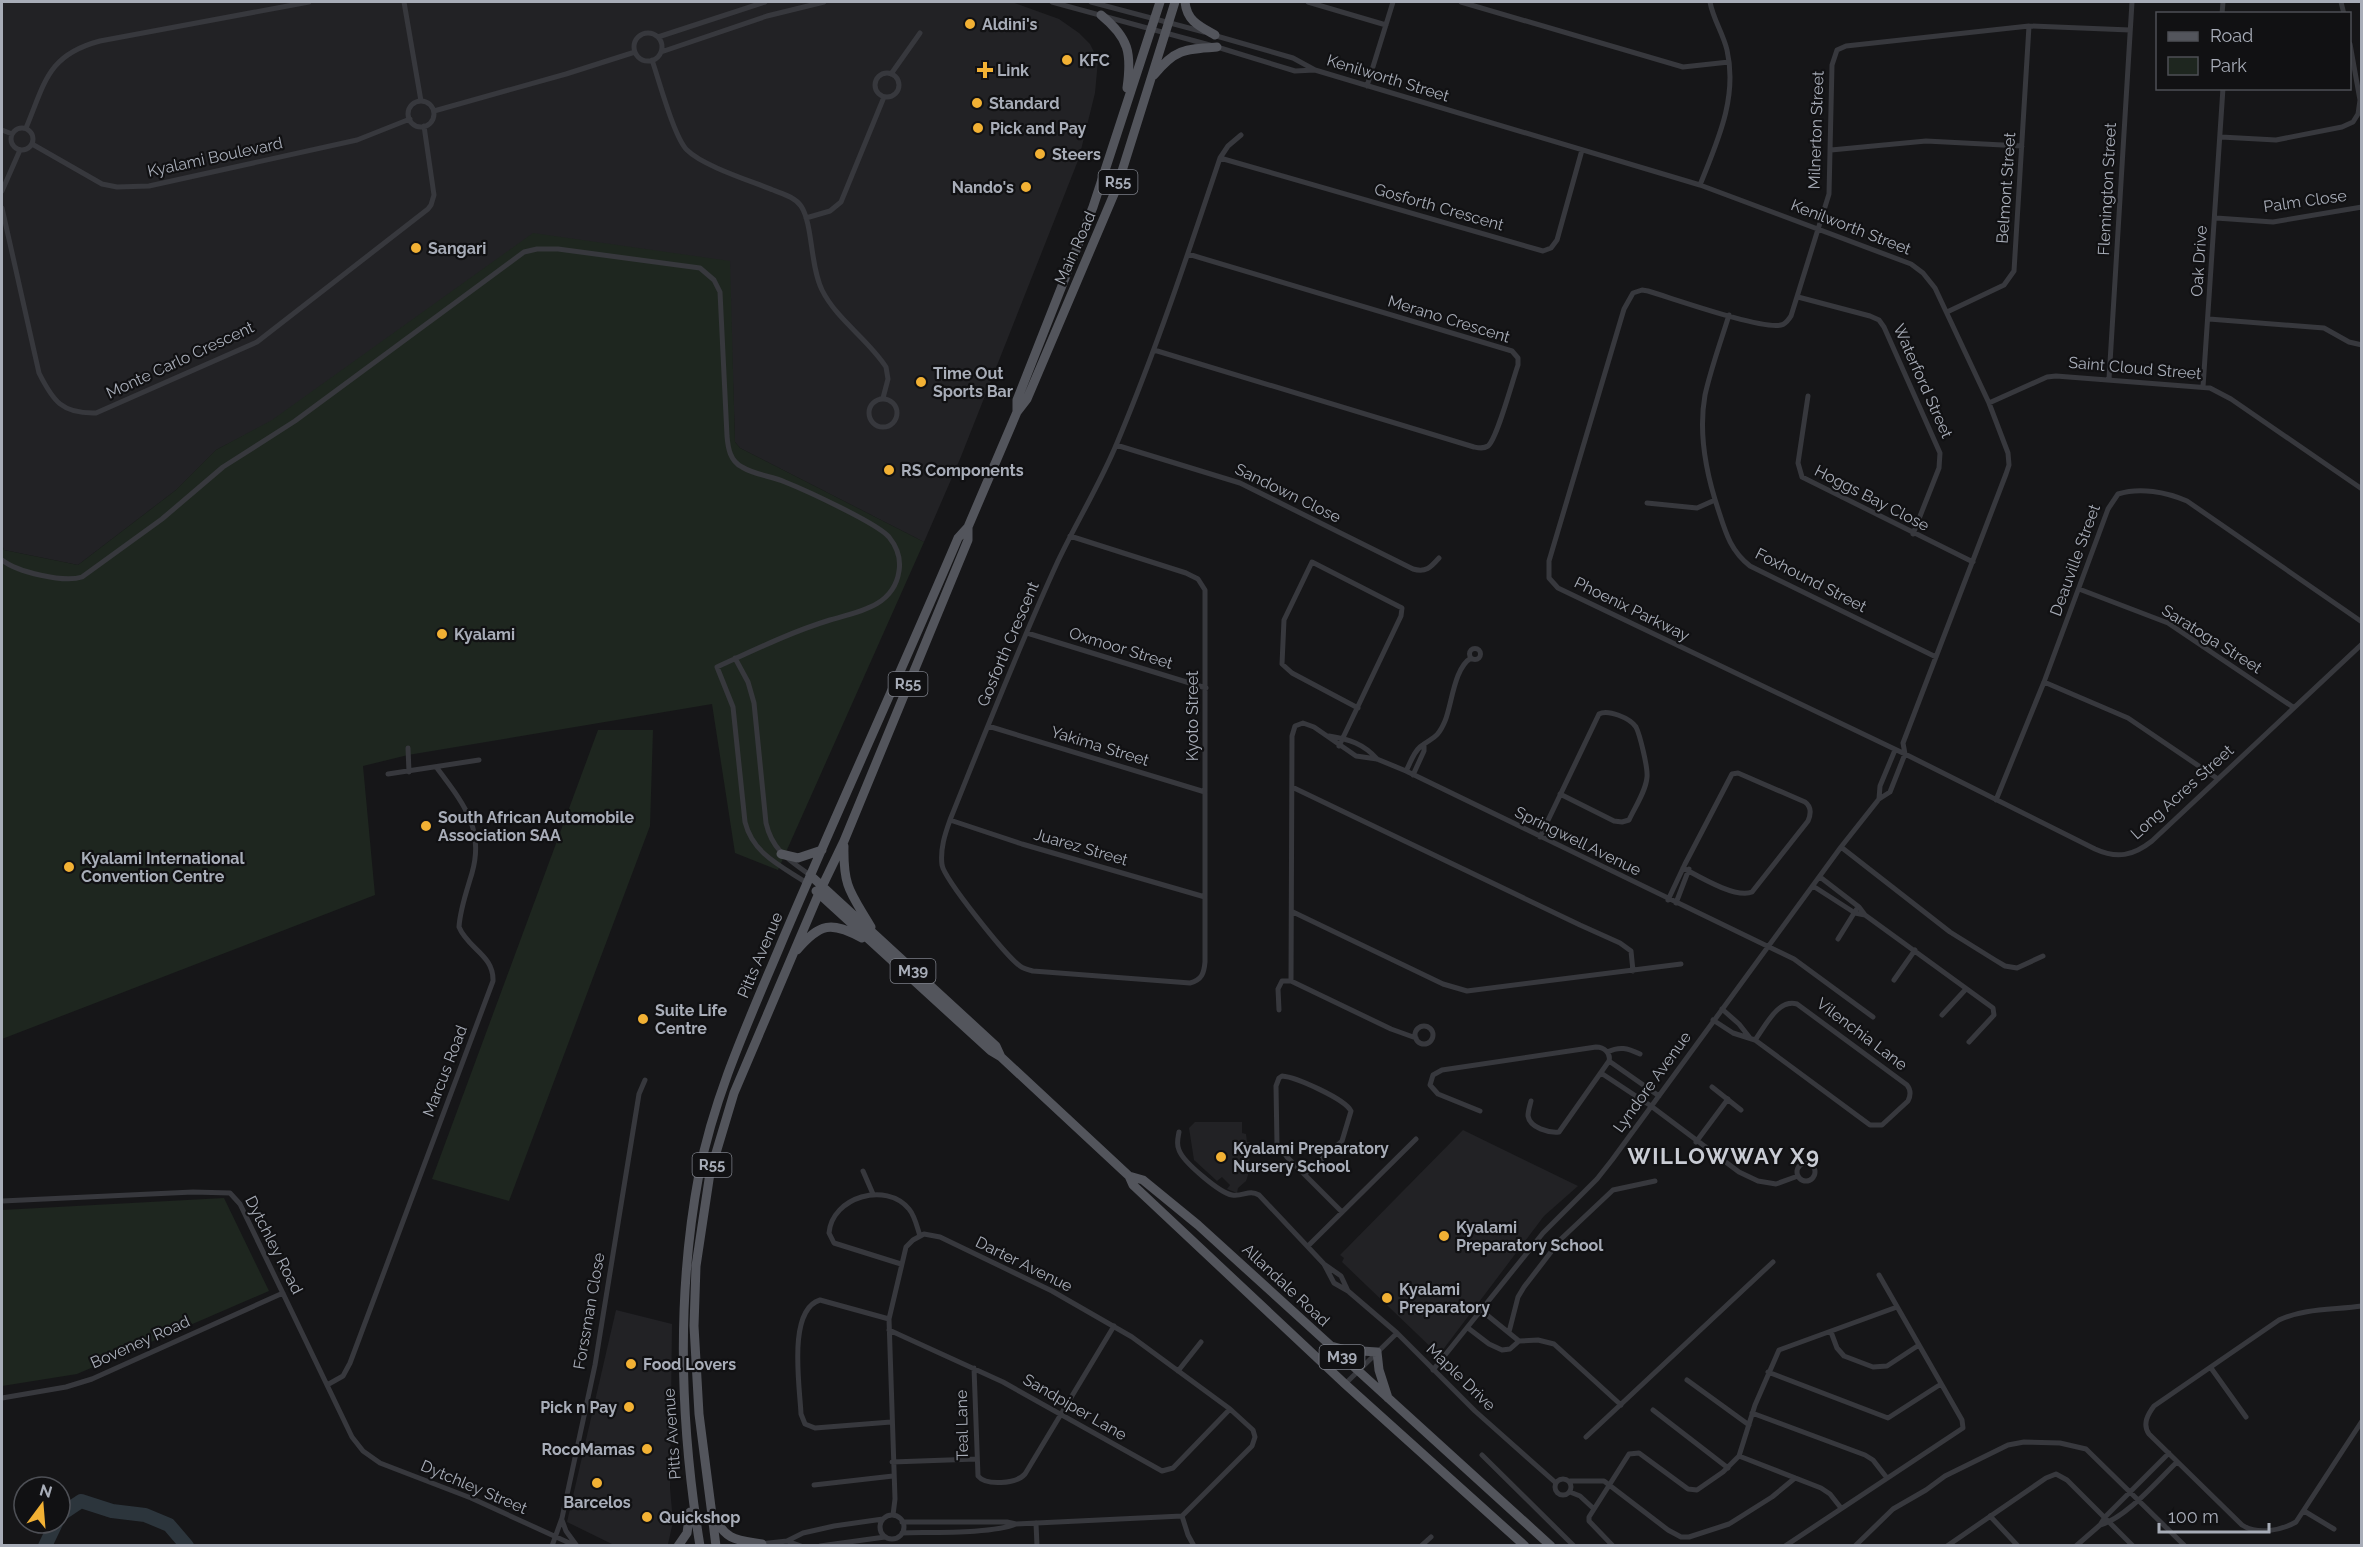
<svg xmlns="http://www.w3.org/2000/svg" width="2363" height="1547" viewBox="0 0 2363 1547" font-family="Raleway,sans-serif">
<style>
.built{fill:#222225}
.green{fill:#1e261f}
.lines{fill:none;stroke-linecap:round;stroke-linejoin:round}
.river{stroke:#2c353c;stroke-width:14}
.minor{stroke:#37383d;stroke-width:5}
.primary{stroke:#53555c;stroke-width:9}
.poi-dot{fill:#f2b134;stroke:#111113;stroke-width:2}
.labels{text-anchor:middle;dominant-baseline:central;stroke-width:4.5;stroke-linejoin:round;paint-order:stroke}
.shield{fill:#111113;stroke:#7b7e86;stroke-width:1.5}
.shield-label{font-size:15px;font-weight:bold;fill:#a8adb8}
.poi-label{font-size:16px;font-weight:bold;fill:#a8adb8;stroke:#111113;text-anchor:start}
.street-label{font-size:16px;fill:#a8adb8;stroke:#111113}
.district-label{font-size:22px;font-weight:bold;letter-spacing:1.5px;fill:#c9ccd4;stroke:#111113}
</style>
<rect width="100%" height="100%" fill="#161618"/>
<path class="built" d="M 2,2 L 1012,2 L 1059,19 L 1079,33 L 1090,44 L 1098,60 L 1095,93 L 1079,158 L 960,459 L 924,542 L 740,448 L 735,442 L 729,261 L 272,421 L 216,450 L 176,490 L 78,565 L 4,550 L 2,545 Z
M 1195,1122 L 1242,1122 L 1242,1133 L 1246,1134 L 1247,1142 L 1250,1142 L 1249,1172 L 1246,1181 L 1238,1188 L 1237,1193 L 1227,1189 L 1230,1185 L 1222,1177 L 1217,1181 L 1194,1160 L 1189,1128 Z
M 1463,1130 L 1578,1186 L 1544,1216 L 1439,1355 L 1342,1262 L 1344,1258 L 1340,1255 Z
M 616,1310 L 672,1324 L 670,1488 L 673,1522 L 668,1544 L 614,1545 L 567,1522 Z"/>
<path class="green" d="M 533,233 L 730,261 L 735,442 L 740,448 L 924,542 L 778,870 L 735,853 L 712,704 L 408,755 L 363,766 L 375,895 L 2,1039 L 2,545 L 4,550 L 78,565 L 176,490 L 216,450 L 272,420 Z
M 598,730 L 653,730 L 650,826 L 509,1201 L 432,1179 Z
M 224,1198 L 269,1291 L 77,1374 L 2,1386 L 2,1210 Z"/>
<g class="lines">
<path class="river" d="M 60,1515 L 81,1501 L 112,1511 L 145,1515 L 169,1525 L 187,1546
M 45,1546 L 56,1523"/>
<path class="minor" d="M 404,2 L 421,101
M 1052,2 L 1217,47 L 1295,71 L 1315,70
M 1091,2 L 1204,32
M 1308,2 L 1386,25
M 1461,2 L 1683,67 L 1729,62
M 2341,2 L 2344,14
M 2222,14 L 2223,2
M 2130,30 L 2029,26 L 1846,46 L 1837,50 L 1832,65 L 1829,194 L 1791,316 C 1788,320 1786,324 1781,325 C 1762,330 1672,298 1648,291 L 1642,290 L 1633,293 L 1624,309 L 1549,561 L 1549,578 L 1558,588 L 1905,754 L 2095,849 C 2117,859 2133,856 2152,841 L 2362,644
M634 47a14 14 0 1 1 28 0a14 14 0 1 1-28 0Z
M 1213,35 L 1293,58 L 1315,70 L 1700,185 L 1911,264 L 1923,273 L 1935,288 L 1989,403 L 2008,453 L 2009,465 L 2006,474 L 1903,743 L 1905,754 L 1890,792 L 1879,799 L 1841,847 L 1612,1160 L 1597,1179 L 1543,1233 L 1433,1370
M 658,37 L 765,2
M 661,52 L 767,16 L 824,2
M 652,60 C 659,80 674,137 687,150 C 703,166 751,181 773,190 C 783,194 795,197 801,206 C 813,224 810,266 822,290 C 837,320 868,339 886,367 L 888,379 L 883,398 L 880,399
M875 85a12 12 0 1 1 24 0a12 12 0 1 1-24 0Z
M 891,74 L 920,33
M 1367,86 L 1393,2
M408 114a13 13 0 1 1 26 0a13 13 0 1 1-26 0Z
M 434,111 L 566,74 L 635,52
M11 139a11 11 0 1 1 22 0a11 11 0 1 1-22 0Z
M 26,128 C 45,83 47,55 100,41 L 309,2
M 2,130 L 12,134
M 2221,137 L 2276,140 L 2342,127 L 2353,122 L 2358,114 L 2360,100 L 2350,44
M 32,144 L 102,184 L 117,187 L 149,186 L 357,140 L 410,119
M 1831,150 L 1926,141 L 2022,146
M 1220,158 L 1543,251 L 1551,248 L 1557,240 L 1582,150
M 1700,185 C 1717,142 1738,98 1727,50 C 1723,33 1713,19 1710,2
M 2,191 L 20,150
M 2,208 L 39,373 C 53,401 62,414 96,413 L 257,342 L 428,209 L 431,205 L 434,195 L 424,126
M 806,218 L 830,211 L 841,202 L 884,97
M 2216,218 L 2273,222 L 2362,207
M 1798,297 L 1870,316 L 1879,320 L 1884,327 L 1940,453 L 1939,468 L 1913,534
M 1947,312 L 2004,285 L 2014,271 L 2029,26
M 1729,315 C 1721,341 1711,368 1705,395 C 1698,434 1706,474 1719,512 C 1726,534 1731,551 1750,566 L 1936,657
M 2209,319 L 2324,328 L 2349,342 L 2362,345
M 1154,350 L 1474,447 C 1479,448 1483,449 1488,446 C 1497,439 1513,379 1518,365 L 1518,358 L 1512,351 L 1188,254
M 2109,379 L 2132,2
M 2203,387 L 2223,88
M 1808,396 L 1798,463 L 1802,477 L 1973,562
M869 413a14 14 0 1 1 28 0a14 14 0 1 1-28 0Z
M 1989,403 L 2047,377 L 2056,376 L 2210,388 L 2231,399 L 2362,489
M 1116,445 L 1240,483 L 1413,569 C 1426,573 1431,567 1439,558
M 1647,503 L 1697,508 L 1715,500
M 1070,536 L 1186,573 L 1198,579 L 1205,590 L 1205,962 C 1204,973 1202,980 1190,983 L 1033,971 C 1029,970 1024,969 1020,966 C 1006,956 945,880 942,865 C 940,849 945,834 950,820 C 985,733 1019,646 1058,561 C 1077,521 1100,484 1117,443 C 1156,350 1188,254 1220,158 L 1228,146 L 1241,135
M 2,560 C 17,572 64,583 82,577 L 162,519 L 223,467 L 295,421 L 524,252 L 537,249 L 558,249 L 700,268 L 714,280 L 720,292 L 727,436 C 728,448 730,461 742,467 C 755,475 771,476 785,482 C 805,490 877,523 889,537 C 897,547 901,559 899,571 C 894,606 859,612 830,620 C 791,632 754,650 717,667 L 733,707 L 745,822 C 753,854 781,866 807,883
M 2079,589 L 2168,623 L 2293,707
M 1027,633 L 1206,688
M1469.5 654a5.5 5.5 0 1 1 11 0a5.5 5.5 0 1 1-11 0Z
M 735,658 L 748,682 L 754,703 L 766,823 C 772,850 789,860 810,875
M 2044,682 L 2128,718 L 2218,779
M 988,726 L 1205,792
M 1329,736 C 1349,739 1364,744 1377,759
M 1339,746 L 1401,616 L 1402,608 L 1312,562 L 1284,620 L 1282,664 L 1292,673 L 1358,708
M 408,748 L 409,772
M 1406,771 C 1410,764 1413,753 1420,747 C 1432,737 1437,740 1445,721 C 1452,704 1454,668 1471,658
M 388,774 L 479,760
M 1413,775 L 1424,751 L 1424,744
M 1292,787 L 1580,925 L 1620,943 L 1631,951 L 1633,971
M 1879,799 L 1880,786 L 1895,750
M 1996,800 L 2044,682 L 2108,509 L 2118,494 C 2140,487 2166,492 2187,501 L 2362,622
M 950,820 L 1022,844 L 1205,897
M 1540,837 L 1599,714 C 1608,709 1630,718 1636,727 C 1640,735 1648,768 1647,777 C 1646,791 1635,807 1629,820 L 1622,822 L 1614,821 L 1560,794
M 1841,847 L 1950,932 L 1995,960 L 2005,966 L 2017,968 L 2043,956
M 1820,877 L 1859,907 L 1865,915 L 1993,1008 L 1994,1015 L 1969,1042
M 1813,886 L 1855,913 L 1865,915
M 1668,900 L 1685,864 L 1732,774 L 1738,773 L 1805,802 C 1812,807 1811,814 1808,821 L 1752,892 C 1736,899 1698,876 1683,868
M 1676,903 L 1689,869
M 1293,912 L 1443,984 L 1467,991 L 1681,964
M 1838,939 L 1856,910
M 1894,980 L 1915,950
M 1291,981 L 1292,736 L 1295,726 L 1303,723 L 1314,727 L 1356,756 L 1377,759 L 1406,771 L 1794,959 L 1873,1017
M 1722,1009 L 1739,1024 L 1750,1038
M 1279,1010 L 1278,989 L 1282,981 L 1291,981 L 1391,1029 L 1416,1038
M 1942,1015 L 1966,989
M 1713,1020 L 1733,1033 L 1755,1040 L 1870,1125 L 1882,1125 L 1908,1101 C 1911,1095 1911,1090 1907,1085 L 1797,1004 C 1778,998 1765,1027 1755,1040
M1415 1035a9 9 0 1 1 18 0a9 9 0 1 1-18 0Z
M 1607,1052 C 1620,1046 1627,1048 1640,1054
M 1609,1061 L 1659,1096
M 1601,1073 L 1651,1106 L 1739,1172 L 1758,1181 L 1776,1184 L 1798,1176
M 1712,1087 L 1741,1110
M 1480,1111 L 1438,1094 L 1430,1085 L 1433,1075 L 1442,1070 L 1596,1047 C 1604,1047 1611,1053 1609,1061 L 1559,1132 C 1549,1133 1530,1128 1528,1116 C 1528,1111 1530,1105 1531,1101
M 1179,1132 C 1178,1138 1176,1144 1179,1150 C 1183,1162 1220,1193 1232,1195 C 1243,1197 1249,1189 1259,1195 L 1324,1264 L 1341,1276 L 1348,1291
M 1696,1142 L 1728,1099
M1797 1172a9 9 0 1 1 18 0a9 9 0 1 1-18 0Z
M 863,1171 L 873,1194
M 1305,1174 L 1342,1141 L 1351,1111 C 1345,1099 1296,1077 1282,1076 L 1279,1078 L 1276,1086 L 1277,1144 L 1287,1157 L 1342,1212
M 2,1201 L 193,1192 L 230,1193 L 240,1204 L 352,1437 L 363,1451 L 380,1463 L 471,1498 L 576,1546
M 1308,1246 L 1416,1139
M 901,1264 L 834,1243 L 829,1233 C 832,1197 886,1181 909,1209 C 915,1216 917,1227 920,1236
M 1324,1264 L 1334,1283 L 1348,1291 L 1397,1333 L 1475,1411 L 1556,1483
M 2362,1306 C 2334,1310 2304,1308 2279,1320 L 2154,1406 C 2148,1414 2142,1424 2149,1434 L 2242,1525 C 2257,1535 2280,1531 2296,1522 L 2362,1421
M 1482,1311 L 1519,1341
M 889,1319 L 820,1300 C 787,1310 800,1388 801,1414 L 805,1424 L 815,1428 L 891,1422
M 1468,1328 L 1489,1344 L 1502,1350 L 1510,1349 L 1519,1341 L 1538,1340 L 1554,1344 L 1621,1405
M 889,1330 L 1003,1382 L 1162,1471 L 1173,1468 L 1230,1409
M 1509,1332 L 1518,1297 L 1524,1287 L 1561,1239 L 1613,1190 L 1655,1181
M 1831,1332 L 1837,1348 L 1844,1356 L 1873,1367 L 1887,1366 L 1919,1345
M 974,1368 L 978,1476 C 986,1486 1016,1484 1025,1474 L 1114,1326
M 2211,1368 L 2246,1417
M 1178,1371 L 1201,1342
M 1768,1372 L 1888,1418 L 1941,1384
M 1687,1380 L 1749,1425
M 1345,1384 L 1397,1333
M 327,1385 L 343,1376 L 350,1363 L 493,981 C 494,955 468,949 459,927 C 460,909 467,890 472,873 C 485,828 462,802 437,768
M 2,1398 L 66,1387 L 92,1379 L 283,1293
M 1653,1410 L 1728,1468
M 1752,1413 L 1865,1455 L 1873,1460 L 1887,1478
M 1586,1437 L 1773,1262
M 1482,1455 L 1574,1546
M 1739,1456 L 1821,1488 L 1830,1494 L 1841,1508
M 892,1462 L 976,1459
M1555 1487a8 8 0 1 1 16 0a8 8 0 1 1-16 0Z
M 1570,1481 L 1604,1481 L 1668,1530 L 1681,1537 L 1689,1537 L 1729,1524 L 1772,1497 L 1795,1478
M 814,1485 L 893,1476
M 1570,1492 L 1580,1496 L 1594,1509
M 2304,1511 L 2334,1529
M 893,1515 L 895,1499 L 889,1319 L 906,1247 L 913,1240 L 924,1234 L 940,1237 L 1052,1291 L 1132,1337 L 1230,1409 L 1253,1430 L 1255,1437 L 1252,1446 L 1182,1516
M880 1527a12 12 0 1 1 24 0a12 12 0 1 1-24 0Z
M 1182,1516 L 1188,1535 L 1194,1546
M 1990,1516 L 2018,1546
M 562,1520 L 566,1531 L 577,1546
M 902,1522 L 1007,1522 L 1016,1524 L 1182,1516
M 1036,1523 L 1037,1546
M 2100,1525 C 2126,1518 2157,1481 2177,1462
M 902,1533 C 928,1532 993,1534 1016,1524
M 787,1541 L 801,1546
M 761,1544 L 787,1541 L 803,1533 L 834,1526 L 883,1519
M 552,1546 L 562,1518 L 595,1365 L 639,1094 L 645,1080
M 820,1546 L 885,1537
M 1421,1546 L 1431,1537
M 1613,1546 L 1589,1521 L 1589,1517 L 1629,1454 L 1639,1453 L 1688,1489 L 1697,1490 L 1723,1472 L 1739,1456 L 1755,1405 L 1779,1350 L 1897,1307
M 1785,1546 L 1963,1428 L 1962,1420 L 1879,1275
M 1855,1546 L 1893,1509 L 1926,1490 L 1945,1476 L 2008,1445 L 2024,1442 L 2060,1443 L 2086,1449 L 2185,1546
M 1947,1546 L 2046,1478 L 2056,1474 L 2067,1480 L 2133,1546
M 2076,1546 L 2100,1525 L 2105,1517 L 2169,1453"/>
<path class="primary" d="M 1185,2 C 1187,21 1199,26 1215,35
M 1101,15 C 1129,38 1132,53 1127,88
M 1154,75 C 1175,49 1185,49 1217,47
M 1017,412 L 1017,400 L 1093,207 L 1160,2
M 844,846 C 843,888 851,893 871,927
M 781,854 L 798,858 L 822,850
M 810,875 L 996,1046 L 1001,1057
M 816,891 L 991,1051 L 1001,1057 L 1129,1176 L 1133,1185 L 1345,1384 L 1525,1546
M 797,950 C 820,923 831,921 862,938
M 1129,1176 L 1143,1180 L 1198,1225 L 1551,1546
M 1331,1346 L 1346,1350 L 1377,1352 L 1379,1370 L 1388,1398
M 715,1517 C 725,1541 739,1540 762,1544
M 678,1546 L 687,1533 L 690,1512
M 700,1546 C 680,1423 676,1297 699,1174 C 715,1092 751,1016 783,939 C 840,805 901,672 958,538 L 968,527 L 1017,412 L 1027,399 L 1117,187 L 1175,2
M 716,1546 L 699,1414 L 694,1326 L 696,1266 L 710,1173 L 734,1093 L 819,893 L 844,841 L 968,540 L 968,527"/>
</g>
<g class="poi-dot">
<circle cx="970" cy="24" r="6"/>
<circle cx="1067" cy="60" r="6"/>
<path d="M982 61h6v6h6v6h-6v6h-6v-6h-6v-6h6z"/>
<circle cx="977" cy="103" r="6"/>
<circle cx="978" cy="128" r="6"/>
<circle cx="1040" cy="154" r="6"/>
<circle cx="1026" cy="187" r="6"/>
<circle cx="416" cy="248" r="6"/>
<circle cx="921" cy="382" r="6"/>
<circle cx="889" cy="470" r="6"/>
<circle cx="442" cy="634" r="6"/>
<circle cx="426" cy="826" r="6"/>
<circle cx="69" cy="867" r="6"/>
<circle cx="643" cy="1019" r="6"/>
<circle cx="1221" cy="1157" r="6"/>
<circle cx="1444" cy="1236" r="6"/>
<circle cx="1387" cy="1298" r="6"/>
<circle cx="631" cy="1364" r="6"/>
<circle cx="629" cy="1407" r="6"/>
<circle cx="647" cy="1449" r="6"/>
<circle cx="597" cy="1483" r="6"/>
<circle cx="647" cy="1517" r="6"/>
</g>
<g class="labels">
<g class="shield">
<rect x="1098.5" y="170" width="39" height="24" rx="4.5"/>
<rect x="888.5" y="672" width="39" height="24" rx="4.5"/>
<rect x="890.5" y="959" width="45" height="24" rx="4.5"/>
<rect x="692.5" y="1153" width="39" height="24" rx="4.5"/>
<rect x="1319.5" y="1345" width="45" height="24" rx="4.5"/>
</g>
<g class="shield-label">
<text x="1118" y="182">R55</text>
<text x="908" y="684">R55</text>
<text x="913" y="971">M39</text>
<text x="712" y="1165">R55</text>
<text x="1342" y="1357">M39</text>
</g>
<g class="poi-label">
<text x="982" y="24">Aldini's</text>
<text x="1079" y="60">KFC</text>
<text x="997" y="70">Link</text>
<text x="989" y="103">Standard</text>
<text x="990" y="128">Pick and Pay</text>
<text x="1052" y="154">Steers</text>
<text x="1014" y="187" text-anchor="end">Nando's</text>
<text x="428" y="248">Sangari</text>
<text x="933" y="373">Time Out<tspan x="933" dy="18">Sports Bar</tspan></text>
<text x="901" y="470">RS Components</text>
<text x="454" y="634">Kyalami</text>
<text x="438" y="817">South African Automobile<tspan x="438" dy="18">Association SAA</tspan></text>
<text x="81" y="858">Kyalami International<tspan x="81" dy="18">Convention Centre</tspan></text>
<text x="655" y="1010">Suite Life<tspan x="655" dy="18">Centre</tspan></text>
<text x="1233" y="1148">Kyalami Preparatory<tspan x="1233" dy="18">Nursery School</tspan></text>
<text x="1456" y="1227">Kyalami<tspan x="1456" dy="18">Preparatory School</tspan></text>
<text x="1399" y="1289">Kyalami<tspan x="1399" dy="18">Preparatory</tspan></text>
<text x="643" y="1364">Food Lovers</text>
<text x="617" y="1407" text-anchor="end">Pick n Pay</text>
<text x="635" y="1449" text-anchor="end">RocoMamas</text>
<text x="597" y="1502" text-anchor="middle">Barcelos</text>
<text x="659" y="1517">Quickshop</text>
</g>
<g class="street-label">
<text transform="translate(1388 78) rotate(17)">Kenilworth Street</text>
<text transform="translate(1816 130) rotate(-88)">Milnerton Street</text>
<text transform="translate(215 157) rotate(-12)">Kyalami Boulevard</text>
<text transform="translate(2006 188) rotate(-86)">Belmont Street</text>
<text transform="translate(2107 189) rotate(-87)">Flemington Street</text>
<text transform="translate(2305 201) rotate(-8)">Palm Close</text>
<text transform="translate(1439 207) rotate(16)">Gosforth Crescent</text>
<text transform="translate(1851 227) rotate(21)">Kenilworth Street</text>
<text transform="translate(1075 248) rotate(-66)">Main Road</text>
<text transform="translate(2199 261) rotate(-86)">Oak Drive</text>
<text transform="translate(1449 319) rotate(17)">Merano Crescent</text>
<text transform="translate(180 360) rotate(-25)">Monte Carlo Crescent</text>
<text transform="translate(2135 368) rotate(5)">Saint Cloud Street</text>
<text transform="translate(1923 381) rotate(66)">Waterford Street</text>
<text transform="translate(1288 493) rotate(26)">Sandown Close</text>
<text transform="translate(1872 498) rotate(27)">Hoggs Bay Close</text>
<text transform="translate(2075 560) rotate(-70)">Deauville Street</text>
<text transform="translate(1811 580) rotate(27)">Foxhound Street</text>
<text transform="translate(1632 609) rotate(26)">Phoenix Parkway</text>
<text transform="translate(2212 639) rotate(32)">Saratoga Street</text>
<text transform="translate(1008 644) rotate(-67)">Gosforth Crescent</text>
<text transform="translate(1121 648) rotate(17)">Oxmoor Street</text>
<text transform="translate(1192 716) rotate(-90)">Kyoto Street</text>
<text transform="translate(1100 746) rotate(17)">Yakima Street</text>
<text transform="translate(2182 792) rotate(-42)">Long Acres Street</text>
<text transform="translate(1578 841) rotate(26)">Springwell Avenue</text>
<text transform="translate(1081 847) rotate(16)">Juarez Street</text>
<text transform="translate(760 955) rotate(-67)">Pitts Avenue</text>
<text transform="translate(1862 1034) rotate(37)">Vilenchia Lane</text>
<text transform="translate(445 1071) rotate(-69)">Marcus Road</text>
<text transform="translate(1652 1082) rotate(-54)">Lyndore Avenue</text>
<text transform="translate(274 1245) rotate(63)">Dytchley Road</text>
<text transform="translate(1024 1264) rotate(26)">Darter Avenue</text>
<text transform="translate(1286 1285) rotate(43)">Allandale Road</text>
<text transform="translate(589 1311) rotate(-80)">Forssman Close</text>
<text transform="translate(140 1342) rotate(-24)">Boveney Road</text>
<text transform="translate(1461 1377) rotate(44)">Maple Drive</text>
<text transform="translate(1075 1407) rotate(30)">Sandpiper Lane</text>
<text transform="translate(962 1425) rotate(-91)">Teal Lane</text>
<text transform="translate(672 1434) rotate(-94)">Pitts Avenue</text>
<text transform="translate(474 1487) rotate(23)">Dytchley Street</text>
</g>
<g class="district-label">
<text x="1724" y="1156">WILLOWWAY X9</text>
</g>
</g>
<rect width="2363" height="1547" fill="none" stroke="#a8adb8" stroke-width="6"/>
<rect x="2156" y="12" width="195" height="78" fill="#111113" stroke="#4d4f55" stroke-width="1.5"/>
<rect x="2168" y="32" width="30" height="9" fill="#53555c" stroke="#4d4f55" stroke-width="1.5"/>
<text x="2210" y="42" font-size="18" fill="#a8adb8">Road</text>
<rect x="2168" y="57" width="30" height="18" fill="#1e261f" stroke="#4d4f55" stroke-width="1.5"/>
<text x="2210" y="72" font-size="18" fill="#a8adb8">Park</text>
<g transform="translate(42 1505) rotate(16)"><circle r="28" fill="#111113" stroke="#4d4f55" stroke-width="1.5"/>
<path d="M0-4.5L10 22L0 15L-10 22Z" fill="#f2b134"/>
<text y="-9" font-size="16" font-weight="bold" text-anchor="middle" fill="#a8adb8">N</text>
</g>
<path d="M2159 1523v9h110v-9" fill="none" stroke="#a8adb8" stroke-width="3"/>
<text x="2168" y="1523" font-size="18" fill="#a8adb8" stroke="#111113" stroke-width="4.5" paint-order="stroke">100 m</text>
</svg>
